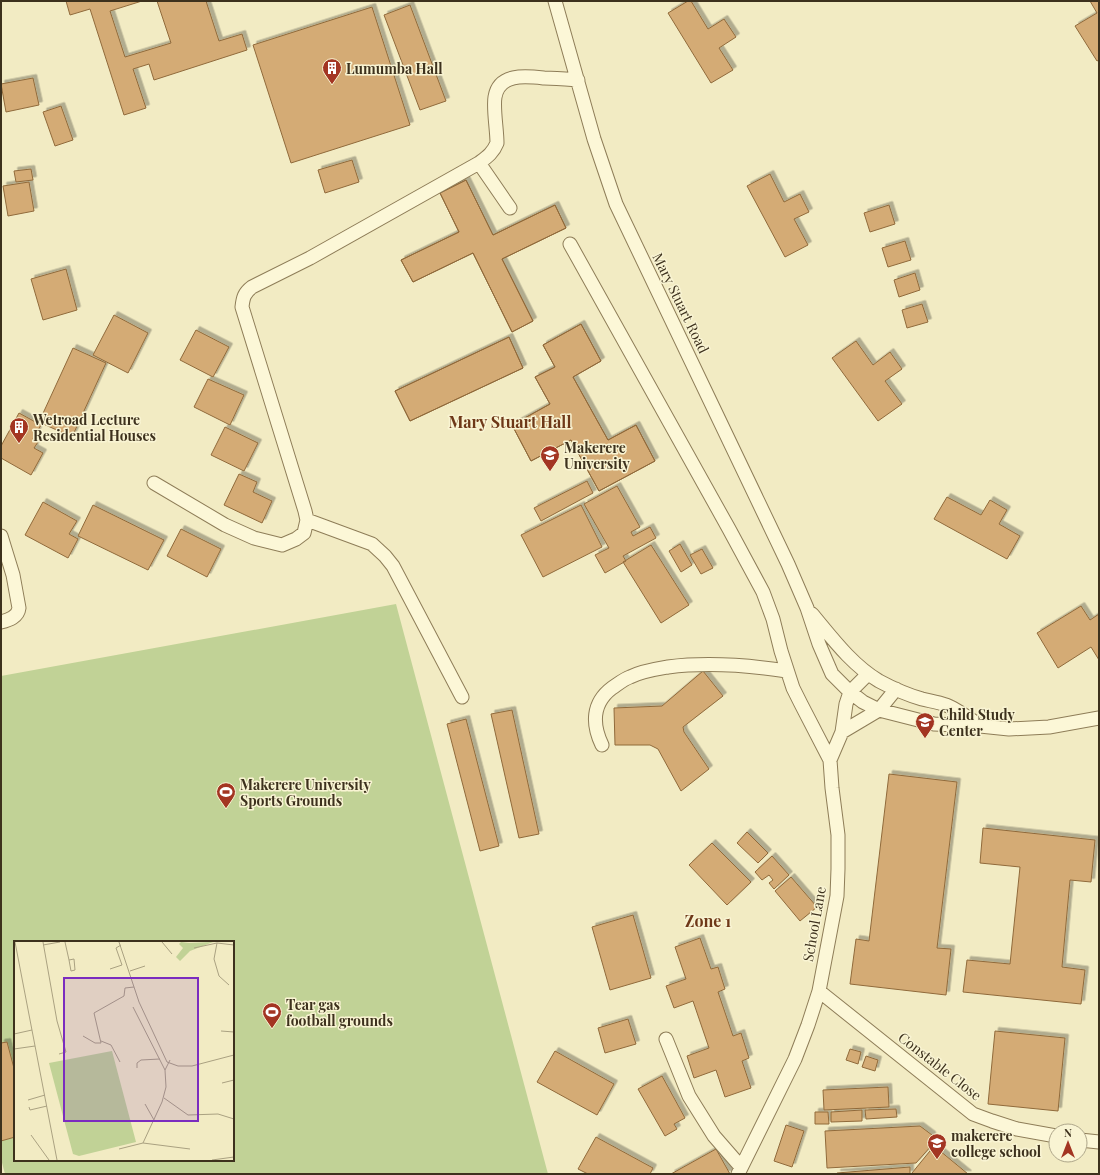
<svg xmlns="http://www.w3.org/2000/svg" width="1100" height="1175" viewBox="0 0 1100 1175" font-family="'Playfair Display',serif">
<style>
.green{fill:#c1d296;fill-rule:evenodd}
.building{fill:#d4ab75;stroke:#906a3b;filter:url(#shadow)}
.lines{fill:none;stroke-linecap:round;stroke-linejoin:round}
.service-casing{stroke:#8e7d58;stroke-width:15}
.service{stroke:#fcf7d7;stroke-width:13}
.labels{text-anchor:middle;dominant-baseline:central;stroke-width:3;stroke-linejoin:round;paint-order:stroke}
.poi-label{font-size:14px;font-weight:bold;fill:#3d311d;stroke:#f9f4d3;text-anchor:start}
.street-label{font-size:14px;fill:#3d311d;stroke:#f9f4d3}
.quarter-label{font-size:16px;font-weight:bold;fill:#6e3818;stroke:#f9f4d3}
.inset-road{fill:none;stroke:#aaa181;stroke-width:1}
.view{fill:#7b2cbf;fill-opacity:0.15;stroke:#7b2cbf;stroke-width:2}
.inset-edge{fill:none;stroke:#3d311d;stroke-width:2}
</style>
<defs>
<filter id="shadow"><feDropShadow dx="3.5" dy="-3.5" stdDeviation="0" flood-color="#0004"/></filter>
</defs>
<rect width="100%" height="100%" fill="#f2ebc3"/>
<path class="green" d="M 396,604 L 548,1174 L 5,1174 L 1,1159 L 1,676 ZM 15,942 L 233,942 L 233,1160 L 15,1160 Z"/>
<path class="building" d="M 66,1 L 142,1 L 110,11 L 125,57 L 171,43 L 157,1 L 206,1 L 219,41 L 242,34 L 247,50 L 154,80 L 149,64 L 133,69 L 146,108 L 124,115 L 90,9 L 70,15 Z
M 688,1 L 691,1 L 708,29 L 724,19 L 736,37 L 719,48 L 733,70 L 711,83 L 668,13 Z
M 1090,1 L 1099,1 L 1099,60 L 1097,61 L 1075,26 L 1097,13 Z
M 410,5 L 446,101 L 420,110 L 384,15 Z
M 372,7 L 410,125 L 291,163 L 253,45 Z
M 33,78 L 39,105 L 6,112 L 1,84 Z
M 61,106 L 73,140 L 55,146 L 43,112 Z
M 352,160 L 359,182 L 325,193 L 318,170 Z
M 31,169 L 33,180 L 16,182 L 14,171 Z
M 770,174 L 784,202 L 800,194 L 809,212 L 794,219 L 808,245 L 785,257 L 747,186 Z
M 466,180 L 493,235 L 555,205 L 566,228 L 502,259 L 533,321 L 512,332 L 473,253 L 413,282 L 401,260 L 459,232 L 440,193 Z
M 466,180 L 493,235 L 555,205 L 566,228 L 502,259 L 533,321 L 512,332 L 473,253 L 413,282 L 401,260 L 459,232 L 440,193 Z
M 29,182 L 34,211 L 8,216 L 3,186 Z
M 889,205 L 895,224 L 870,232 L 864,213 Z
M 905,241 L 911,260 L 888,267 L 882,248 Z
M 66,269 L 77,310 L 43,320 L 31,279 Z
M 915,273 L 920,290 L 899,297 L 894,280 Z
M 922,304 L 928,322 L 907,328 L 902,310 Z
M 114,315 L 148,333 L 128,373 L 93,355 Z
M 581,324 L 601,361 L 573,377 L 608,440 L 636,425 L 655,461 L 599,491 L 571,440 L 531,461 L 512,425 L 550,404 L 535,377 L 555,367 L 543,345 Z
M 581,324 L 601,361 L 573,377 L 608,440 L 636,425 L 655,461 L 599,491 L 571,440 L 531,461 L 512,425 L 550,404 L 535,377 L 555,367 L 543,345 Z
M 196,330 L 229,347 L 213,377 L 180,360 Z
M 509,337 L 523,368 L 410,421 L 395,391 Z
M 509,337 L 523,368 L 410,421 L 395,391 Z
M 856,341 L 873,365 L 890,352 L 902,369 L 885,381 L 902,404 L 878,421 L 832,358 Z
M 73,348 L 106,363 L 72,437 L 39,422 Z
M 208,379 L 244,395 L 230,425 L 194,407 Z
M 19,413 L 41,425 L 33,439 L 38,442 L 34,448 L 43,453 L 31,475 L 1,458 L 1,446 Z
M 225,427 L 258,443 L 244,471 L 211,455 Z
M 239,474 L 257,482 L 253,492 L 272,501 L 262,523 L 224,505 Z
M 587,481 L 593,493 L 541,521 L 534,508 Z
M 617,486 L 640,527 L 631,532 L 633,536 L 650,527 L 656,538 L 623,556 L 626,561 L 605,573 L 595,555 L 609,548 L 584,504 Z
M 947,497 L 981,515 L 990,500 L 1007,510 L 999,524 L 1020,536 L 1007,559 L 934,519 Z
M 43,502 L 77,521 L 69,534 L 78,539 L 68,558 L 25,535 Z
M 93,505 L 164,540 L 148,570 L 78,536 Z
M 581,505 L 602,547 L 543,577 L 521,535 Z
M 181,529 L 221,549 L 207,577 L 167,556 Z
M 680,544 L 692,565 L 681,572 L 669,551 Z
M 651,545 L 689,605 L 661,623 L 623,562 Z
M 702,549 L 713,568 L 701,574 L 690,555 Z
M 1081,606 L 1090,620 L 1099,614 L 1099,660 L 1091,647 L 1058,668 L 1037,633 Z
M 703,671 L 723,696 L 683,727 L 684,732 L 709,769 L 681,791 L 658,749 L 650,745 L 615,745 L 614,708 L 662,706 Z
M 512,710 L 539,834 L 519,838 L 491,714 Z
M 466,719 L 499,846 L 480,851 L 447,724 Z
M 889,774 L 957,782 L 937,948 L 951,949 L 946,995 L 850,984 L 856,939 L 869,941 Z
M 983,828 L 1095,840 L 1091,882 L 1070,880 L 1062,967 L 1085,970 L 1081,1004 L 963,992 L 967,960 L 1010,964 L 1020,867 L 980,863 Z
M 747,832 L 768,853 L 758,863 L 737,843 Z
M 712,843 L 751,882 L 727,905 L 689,865 Z
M 772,856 L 789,875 L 774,889 L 769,883 L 773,880 L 769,875 L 762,880 L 755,872 Z
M 791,877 L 817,907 L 800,921 L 775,891 Z
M 633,915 L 651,978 L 610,990 L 592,927 Z
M 700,938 L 711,969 L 718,967 L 725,989 L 718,992 L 733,1036 L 741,1033 L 749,1058 L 742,1061 L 751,1088 L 725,1097 L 716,1070 L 694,1078 L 687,1056 L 709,1048 L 693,1001 L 674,1008 L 666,986 L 686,979 L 675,947 Z
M 628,1019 L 636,1044 L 605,1053 L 598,1028 Z
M 995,1031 L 1065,1038 L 1058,1111 L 988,1104 Z
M 7,1042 L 15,1072 L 15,1137 L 1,1141 L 1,1043 Z
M 850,1049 L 861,1052 L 858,1064 L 846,1060 Z
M 555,1051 L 614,1084 L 597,1115 L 537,1082 Z
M 866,1056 L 878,1060 L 875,1071 L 862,1067 Z
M 662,1076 L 685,1118 L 674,1124 L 677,1129 L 665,1136 L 638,1089 Z
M 888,1087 L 889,1107 L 824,1110 L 823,1090 Z
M 896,1109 L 897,1117 L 866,1119 L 865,1110 Z
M 862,1110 L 862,1121 L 831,1122 L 831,1112 Z
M 815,1112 L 828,1112 L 829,1124 L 815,1124 Z
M 786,1125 L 804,1131 L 792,1167 L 774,1161 Z
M 920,1126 L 932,1135 L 932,1145 L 916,1163 L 827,1168 L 825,1131 Z
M 596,1137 L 653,1168 L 650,1174 L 588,1174 L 578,1169 Z
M 934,1146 L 968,1174 L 913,1174 L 912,1173 Z
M 716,1149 L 730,1174 L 671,1174 Z
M 910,1167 L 910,1174 L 837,1174 L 837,1173 Z"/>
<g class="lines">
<g class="service-casing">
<path id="service" d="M 555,1 L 594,139 L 616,204 L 788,564 L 807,608 L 819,644 L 832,674 L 850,692 L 863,702 L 879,710 L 934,724 L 980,726 L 1009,729 L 1049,727 L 1099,718
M 479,163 L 510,208
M 570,244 L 729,529 L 763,592 L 773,619 L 781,651 L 793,688 L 801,704 L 830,760
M 154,483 L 225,525 L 254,538 L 282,545 L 296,539 L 304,533 L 307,520 L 305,511 L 242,307 C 243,298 244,293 252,287 L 310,258 L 479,163 C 487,157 493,153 497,143 C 497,130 493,108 495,97 C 499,73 525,76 544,78 C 555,78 566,79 578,80
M 307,520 L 372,544 L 385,556 L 393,566 L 462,697
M 1,536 L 13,575 L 19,608 C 18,617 9,620 1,622
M 812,614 C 832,638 852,665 879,681 C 892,688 908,695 922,699 C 930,701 938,702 946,705 C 958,710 969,718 980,726
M 842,732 L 879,710 L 896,689
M 602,745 C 592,724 592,703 612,688 C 618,684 624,679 630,677 C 642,671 656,669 668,667 C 708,662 747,665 787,671
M 819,991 L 973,1114 L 992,1121 L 1017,1129 L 1056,1136
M 666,1039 L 689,1096 L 714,1136 L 741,1167
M 1080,1140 L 1099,1142
M 738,1174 L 795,1059 L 808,1025 L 819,991 L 837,896 L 838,869 L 838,835 L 832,788 L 830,760 L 842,732 L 846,704 L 850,692 L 868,674"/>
</g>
<use href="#service" class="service"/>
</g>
<defs>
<g id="building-pin" transform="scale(1)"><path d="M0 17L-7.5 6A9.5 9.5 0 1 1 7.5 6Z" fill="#a33522" stroke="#f9f4d3"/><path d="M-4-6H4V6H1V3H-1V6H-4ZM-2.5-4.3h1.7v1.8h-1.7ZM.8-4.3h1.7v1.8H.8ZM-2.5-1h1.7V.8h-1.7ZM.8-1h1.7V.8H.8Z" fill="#fff"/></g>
<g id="university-pin" transform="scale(1)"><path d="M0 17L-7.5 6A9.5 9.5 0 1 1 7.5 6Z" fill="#a33522" stroke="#f9f4d3"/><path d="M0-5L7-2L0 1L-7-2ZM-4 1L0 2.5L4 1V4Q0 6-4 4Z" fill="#fff"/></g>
<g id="school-pin" transform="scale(1)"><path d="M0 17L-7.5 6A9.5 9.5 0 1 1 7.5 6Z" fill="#a33522" stroke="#f9f4d3"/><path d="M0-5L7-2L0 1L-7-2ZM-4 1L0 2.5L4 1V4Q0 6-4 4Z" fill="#fff"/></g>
<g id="stadium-pin" transform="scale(1)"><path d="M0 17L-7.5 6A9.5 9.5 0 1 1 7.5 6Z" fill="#a33522" stroke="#f9f4d3"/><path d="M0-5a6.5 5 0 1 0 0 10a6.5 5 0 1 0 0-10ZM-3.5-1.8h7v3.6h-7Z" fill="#fff"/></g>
</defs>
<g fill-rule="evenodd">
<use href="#building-pin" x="332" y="68"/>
<use href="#building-pin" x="19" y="427"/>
<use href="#university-pin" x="550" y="455"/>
<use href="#school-pin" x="925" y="722"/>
<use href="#stadium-pin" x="226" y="792"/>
<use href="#stadium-pin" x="272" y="1012"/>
<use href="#school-pin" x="937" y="1143"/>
</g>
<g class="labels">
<g class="poi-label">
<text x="346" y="68">Lumumba Hall</text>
<text x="33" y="419">Wetroad Lecture<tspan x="33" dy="16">Residential Houses</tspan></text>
<text x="564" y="447">Makerere<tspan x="564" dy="16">University</tspan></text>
<text x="939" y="714">Child Study<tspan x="939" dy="16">Center</tspan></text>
<text x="240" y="784">Makerere University<tspan x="240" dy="16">Sports Grounds</tspan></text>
<text x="286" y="1004">Tear gas<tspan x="286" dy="16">football grounds</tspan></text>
<text x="951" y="1135">makerere<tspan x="951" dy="16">college school</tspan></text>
</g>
<g class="street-label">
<text transform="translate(681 303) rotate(64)">Mary Stuart Road</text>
<text transform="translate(814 924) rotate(-80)">School Lane</text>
<text transform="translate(940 1066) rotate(38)">Constable Close</text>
</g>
<g class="quarter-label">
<text x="510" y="421">Mary Stuart Hall</text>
<text x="708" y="920">Zone 1</text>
</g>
</g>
<g transform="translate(14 941)">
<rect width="220" height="220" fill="#f2ebc3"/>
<path d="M 167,1 L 175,2 L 199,1 L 176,10 L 166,20 L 162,16 L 169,7 L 165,3 ZM 98,110 L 122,201 L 65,215 L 59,213 L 35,122 Z" fill="#c1d296"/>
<path class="inset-road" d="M 1,1 L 43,219M 29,1 L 43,80 L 52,111 L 45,113M 51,1 L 55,19 L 57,30 L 61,29 L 60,18 L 55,19M 105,1 L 125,61 L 153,121 L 164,125 L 178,125 L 220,114M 148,1 L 158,13M 203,2 L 200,18 L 205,35 L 215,44M 29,4 L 46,1M 180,7 L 203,2 L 220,4M 96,28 L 108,24 L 102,7 L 107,4M 116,30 L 131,25M 119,66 L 151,129M 207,90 L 220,91M 0,93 L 18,89M 69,95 L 81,102 L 87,102 L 80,72 L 110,55 L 111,47 L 120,46M 87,100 L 97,104 L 106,121M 0,108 L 21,105M 123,127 L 123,122 L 127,119 L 146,118M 208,142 L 220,139M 150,157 L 174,174 L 204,173 L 220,178M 14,159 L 31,154M 131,163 L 140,179M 15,166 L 16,169 L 33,165M 17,194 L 35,219M 129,202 L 148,161 L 152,146 L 151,129 L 156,119M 105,208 L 129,202 L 176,208M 198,219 L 220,216"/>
<path class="view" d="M 50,37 L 184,37 L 184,180 L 50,180 Z"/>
<rect width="220" height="220" class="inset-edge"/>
</g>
<rect width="1100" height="1175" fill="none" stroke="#3d311d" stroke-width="4"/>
<g transform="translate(1068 1143)"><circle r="19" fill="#f9f4d3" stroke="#aea68a"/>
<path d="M0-3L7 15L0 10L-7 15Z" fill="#a33522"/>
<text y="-6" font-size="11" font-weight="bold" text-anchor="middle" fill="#3d311d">N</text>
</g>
</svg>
